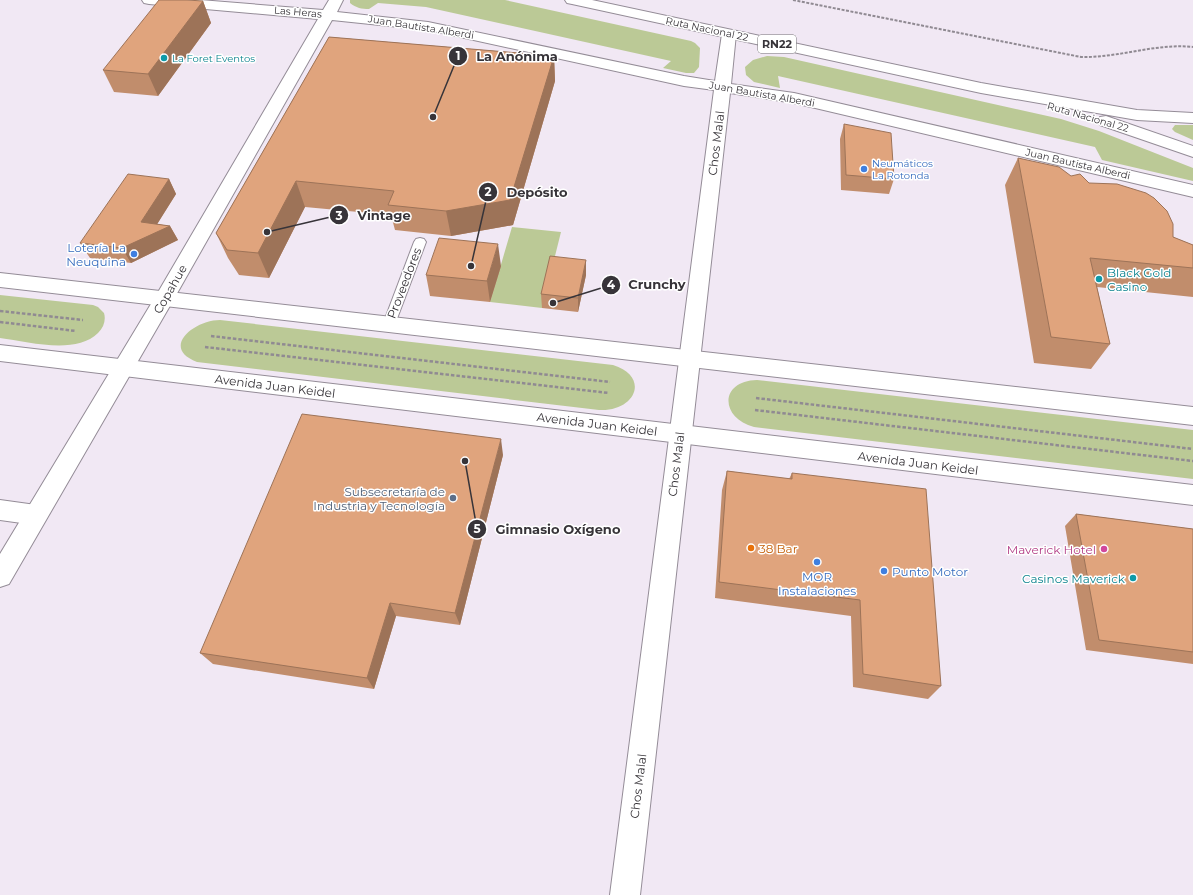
<svg xmlns="http://www.w3.org/2000/svg" width="1193" height="895" viewBox="0 0 1193 895" font-family="Montserrat,sans-serif">
<style>
.green{fill:#bbc996}
.lines{fill:none;stroke-linecap:round;stroke-linejoin:round}
.service-casing{stroke:#948c97;stroke-width:2}
.pedestrian-casing{stroke:#948c97;stroke-width:2}
.minor-casing{stroke:#948c97;stroke-width:2}
.secondary-casing{stroke:#948c97;stroke-width:2}
.trunk-casing{stroke:#948c97;stroke-width:2}
.path-far1{stroke:#908a92;stroke-width:2;stroke-dasharray:3 1.5;stroke-linecap:butt}
.path{stroke:#908a92;stroke-width:2.5;stroke-dasharray:3.5 2;stroke-linecap:butt}
.service{fill:#fff;fill-rule:evenodd}
.pedestrian{fill:#fff;fill-rule:evenodd}
.minor{fill:#fff;fill-rule:evenodd}
.secondary{fill:#fff;fill-rule:evenodd}
.trunk{fill:#fff;fill-rule:evenodd}
.wall{fill:#c18d6c}
.shaded-wall{fill:#9d7358}
.building{fill:#e0a47d;stroke:#9d7358}
.culture-dot{fill:#0f9aa8;stroke:#fff;stroke-width:1.5}
.shop-dot{fill:#3f7fe0;stroke:#fff;stroke-width:1.5}
.service-dot{fill:#5c6f8a;stroke:#fff;stroke-width:1.5}
.food-dot{fill:#e8710a;stroke:#fff;stroke-width:1.5}
.hotel-dot{fill:#d1479c;stroke:#fff;stroke-width:1.5}
.labels{text-anchor:middle;dominant-baseline:central;stroke-width:3;stroke-linejoin:round;paint-order:stroke}
.far-street-label{font-size:10px;fill:#373439;stroke:#fff}
.far-culture-label{font-size:10px;fill:#0d838f;stroke:#fff;text-anchor:start}
.far-shop-label{font-size:10px;fill:#366cbe;stroke:#fff;text-anchor:start}
.shield{fill:#fff;stroke:#737174;stroke-width:1}
.shield-label{font-size:11px;font-weight:bold;fill:#373439}
.street-label{font-size:12px;fill:#373439;stroke:#fff}
.shop-label{font-size:12px;fill:#366cbe;stroke:#fff;text-anchor:end}
.culture-label{font-size:12px;fill:#0d838f;stroke:#fff;text-anchor:start}
.service-label{font-size:12px;fill:#4e5e75;stroke:#fff;text-anchor:end}
.food-label{font-size:12px;fill:#c56008;stroke:#fff;text-anchor:start}
.hotel-label{font-size:12px;fill:#b23c85;stroke:#fff;text-anchor:end}
.leader{fill:none;stroke:#373439;stroke-width:1.5}
.callout-dot{fill:#373439;stroke:#fff;stroke-width:1.5}
.mark-label{font-size:12px;text-anchor:middle;font-weight:bold;fill:#fff}
.callout-label{font-size:13px;text-anchor:middle;font-weight:bold;fill:#373439;stroke:#fff;stroke-width:3;stroke-linejoin:round;paint-order:stroke}
</style>
<rect width="100%" height="100%" fill="#f1e8f4"/>
<path class="green" d="M 350,0 L 505,0 L 691,41 L 695,43 L 700,48 L 699,67 L 694,73 L 686,73 L 663,68 L 671,61 L 426,7 L 378,3 L 369,9 C 362,9 356,8 350,3 Z
M 767,56 L 784,57 L 1061,119 L 1099,131 L 1193,168 L 1193,181 L 1102,160 L 1095,147 L 778,76 L 780,88 L 754,82 L 746,75 L 745,67 L 753,60 Z
M 1175,125 L 1193,125 L 1193,140 L 1175,132 L 1172,129 Z
M 512,227 L 561,232 L 542,308 L 490,302 Z
M 0,295 L 93,305 L 98,307 L 104,313 C 106,320 104,327 98,333 C 76,355 29,342 0,338 Z
M 220,320 L 613,365 C 651,377 635,412 599,410 L 197,362 C 160,348 194,320 220,320 Z
M 757,380 L 1193,430 L 1193,479 L 754,427 C 720,418 719,381 757,380 Z"/>
<g class="lines">
<g class="service-casing">
<path id="service" d="M 420,238 L 424,239 L 426,242 L 395,324 L 393,327 L 389,329 L 385,327 L 383,324 L 414,242 L 416,239 Z"/>
</g>
<g class="pedestrian-casing">
<path id="pedestrian" d="M 0,500 L 36,505 L 44,508 L 47,515 L 44,522 L 36,525 L 0,520 Z"/>
</g>
<g class="minor-casing">
<path id="minor" d="M 142,0 L 200,0 L 323,10 L 329,0 L 343,0 L 337,12 L 428,22 L 684,76 L 715,81 L 722,34 L 724,31 L 729,30 L 734,31 L 736,34 L 731,84 L 794,93 L 1193,185 L 1193,197 L 794,103 L 730,93 L 640,895 L 610,895 L 714,90 L 684,86 L 428,30 L 332,20 L 171,304 L 9,584 L 0,587 L 0,554 L 157,294 L 318,19 L 149,4 L 144,3 Z"/>
</g>
<g class="secondary-casing">
<path id="secondary" d="M 0,273 L 1193,407 L 1193,425 L 0,287 Z
M 0,345 L 1193,485 L 1193,505 L 0,361 Z"/>
</g>
<g class="trunk-casing">
<path id="trunk" d="M 565,0 L 592,0 L 981,83 L 1137,110 L 1193,113 L 1193,123 L 1137,120 L 981,93 L 572,4 L 567,3 Z
M 1106,116 L 1193,146 L 1193,157 L 1100,125 L 1098,121 L 1100,117 Z"/>
</g>
<path class="path-far1" d="M 793,0 L 1081,57 C 1119,58 1155,43 1193,47"/>
<path class="path" d="M 0,311 L 83,320
M 0,322 L 76,331
M 211,336 L 610,382
M 205,347 L 609,393
M 756,398 L 1193,449
M 755,410 L 1193,461"/>
<use href="#service" class="service"/>
<use href="#pedestrian" class="pedestrian"/>
<use href="#minor" class="minor"/>
<use href="#secondary" class="secondary"/>
<use href="#trunk" class="trunk"/>
</g>
<path class="wall" d="M 203,1 L 211,23 L 158,96 L 114,92 L 103,70 Z
M 329,37 L 554,56 L 555,81 L 513,225 L 451,236 L 395,230 L 391,215 L 305,207 L 269,278 L 239,275 L 228,258 L 216,233 Z
M 844,124 L 894,179 L 889,194 L 841,190 L 840,139 Z
M 1018,158 L 1071,176 L 1089,183 L 1173,237 L 1193,245 L 1193,297 L 1097,287 L 1110,344 L 1091,369 L 1034,363 L 1005,185 Z
M 169,179 L 176,194 L 157,224 L 170,226 L 178,240 L 131,263 L 90,258 L 80,243 Z
M 586,260 L 586,275 L 578,312 L 542,308 L 541,294 Z
M 501,266 L 490,302 L 430,296 L 426,275 Z
M 503,455 L 460,625 L 396,616 L 374,689 L 213,664 L 200,653 Z
M 727,471 L 789,479 L 792,473 L 941,686 L 928,699 L 853,687 L 851,616 L 715,598 L 722,490 Z
M 1076,514 L 1193,529 L 1193,664 L 1086,650 L 1065,526 Z"/>
<path class="shaded-wall" d="M 203,1 L 211,23 L 158,96 L 148,74 Z
M 554,56 L 555,81 L 513,225 L 451,236 L 446,211 Z
M 169,179 L 176,194 L 151,234 L 170,226 L 178,240 L 131,263 L 122,248 L 141,222 Z
M 296,181 L 305,207 L 269,278 L 258,253 Z
M 498,244 L 501,266 L 490,302 L 487,281 Z
M 586,260 L 586,275 L 578,312 L 578,298 Z
M 501,439 L 503,455 L 460,625 L 455,613 Z
M 390,603 L 396,616 L 374,689 L 367,678 Z"/>
<path class="building" d="M 159,0 L 187,0 L 203,1 L 148,74 L 103,70 Z
M 329,37 L 554,56 L 510,200 L 446,211 L 388,205 L 394,191 L 296,181 L 258,253 L 227,250 L 216,233 Z
M 844,124 L 891,133 L 894,179 L 846,175 Z
M 1018,158 L 1059,167 L 1071,176 L 1080,174 L 1089,183 L 1117,184 L 1146,193 L 1154,198 L 1167,211 L 1173,224 L 1173,237 L 1193,245 L 1193,268 L 1090,258 L 1110,344 L 1051,337 Z
M 128,174 L 169,179 L 141,222 L 170,226 L 122,248 L 80,243 Z
M 439,238 L 498,244 L 487,281 L 426,275 Z
M 550,256 L 586,260 L 578,298 L 541,294 Z
M 302,414 L 501,439 L 455,613 L 390,603 L 367,678 L 200,653 Z
M 727,471 L 792,479 L 792,473 L 926,489 L 941,686 L 863,674 L 860,600 L 719,582 Z
M 1076,514 L 1193,529 L 1193,652 L 1099,640 Z"/>
<g class="culture-dot">
<circle cx="164" cy="58" r="4"/>
<circle cx="1099" cy="279" r="4"/>
<circle cx="1133" cy="578" r="4"/>
</g>
<g class="shop-dot">
<circle cx="864" cy="169" r="4"/>
<circle cx="134" cy="254" r="4"/>
<circle cx="817" cy="562" r="4"/>
<circle cx="884" cy="571" r="4"/>
</g>
<circle class="service-dot" cx="453" cy="498" r="4"/>
<circle class="food-dot" cx="751" cy="548" r="4"/>
<circle class="hotel-dot" cx="1104" cy="549" r="4"/>
<g class="labels">
<g class="far-street-label">
<text transform="translate(298 12) rotate(5)">Las Heras</text>
<text transform="translate(421 27) rotate(9)">Juan Bautista Alberdi</text>
<text transform="translate(707 29) rotate(12)">Ruta Nacional 22</text>
<text transform="translate(762 94) rotate(10)">Juan Bautista Alberdi</text>
<text transform="translate(1088 117) rotate(16)">Ruta Nacional 22</text>
<text transform="translate(1078 164) rotate(13)">Juan Bautista Alberdi</text>
</g>
<g class="far-culture-label">
<text x="172" y="58">La Foret Eventos</text>
</g>
<g class="far-shop-label">
<text x="872" y="163">Neumáticos<tspan x="872" dy="12">La Rotonda</tspan></text>
</g>
<rect class="shield" x="758" y="35" width="38" height="18" rx="3"/>
<g class="shield-label">
<text x="777" y="44">RN22</text>
</g>
<g class="street-label">
<text transform="translate(716 143) rotate(-83)">Chos Malal</text>
<text transform="translate(404 283) rotate(-69)">Proveedores</text>
<text transform="translate(170 289) rotate(-60)">Copahue</text>
<text transform="translate(275 386) rotate(7)">Avenida Juan Keidel</text>
<text transform="translate(597 424) rotate(7)">Avenida Juan Keidel</text>
<text transform="translate(918 463) rotate(7)">Avenida Juan Keidel</text>
<text transform="translate(676 464) rotate(-83)">Chos Malal</text>
<text transform="translate(638 786) rotate(-83)">Chos Malal</text>
</g>
<g class="shop-label">
<text x="126" y="247">Lotería La<tspan x="126" dy="14">Neuquina</tspan></text>
<text x="892" y="571" text-anchor="start">Punto Motor</text>
<text x="817" y="576" text-anchor="middle">MOR<tspan x="817" dy="14">Instalaciones</tspan></text>
</g>
<g class="culture-label">
<text x="1107" y="272">Black Gold<tspan x="1107" dy="14">Casino</tspan></text>
<text x="1125" y="578" text-anchor="end">Casinos Maverick</text>
</g>
<g class="service-label">
<text x="445" y="491">Subsecretaría de<tspan x="445" dy="14">Industria y Tecnología</tspan></text>
</g>
<g class="food-label">
<text x="759" y="548">38 Bar</text>
</g>
<g class="hotel-label">
<text x="1096" y="549">Maverick Hotel</text>
</g>
</g>
<path class="leader" d="M433 117L458 56M471 266L488 192M267 232L339 215M553 303L611 285M465 461L477 529"/>
<g class="callout-dot">
<circle cx="433" cy="117" r="4"/>
<circle cx="471" cy="266" r="4"/>
<circle cx="267" cy="232" r="4"/>
<circle cx="553" cy="303" r="4"/>
<circle cx="465" cy="461" r="4"/>
<circle cx="458" cy="56" r="10"/>
<circle cx="488" cy="192" r="10"/>
<circle cx="339" cy="215" r="10"/>
<circle cx="611" cy="285" r="10"/>
<circle cx="477" cy="529" r="10"/>
</g>
<g class="mark-label">
<text x="458" y="60">1</text>
<text x="488" y="196">2</text>
<text x="339" y="220">3</text>
<text x="611" y="289">4</text>
<text x="477" y="533">5</text>
</g>
<g class="callout-label">
<text x="517" y="61">La Anónima</text>
<text x="537" y="197">Depósito</text>
<text x="384" y="220">Vintage</text>
<text x="657" y="289">Crunchy</text>
<text x="558" y="534">Gimnasio Oxígeno</text>
</g>
</svg>
